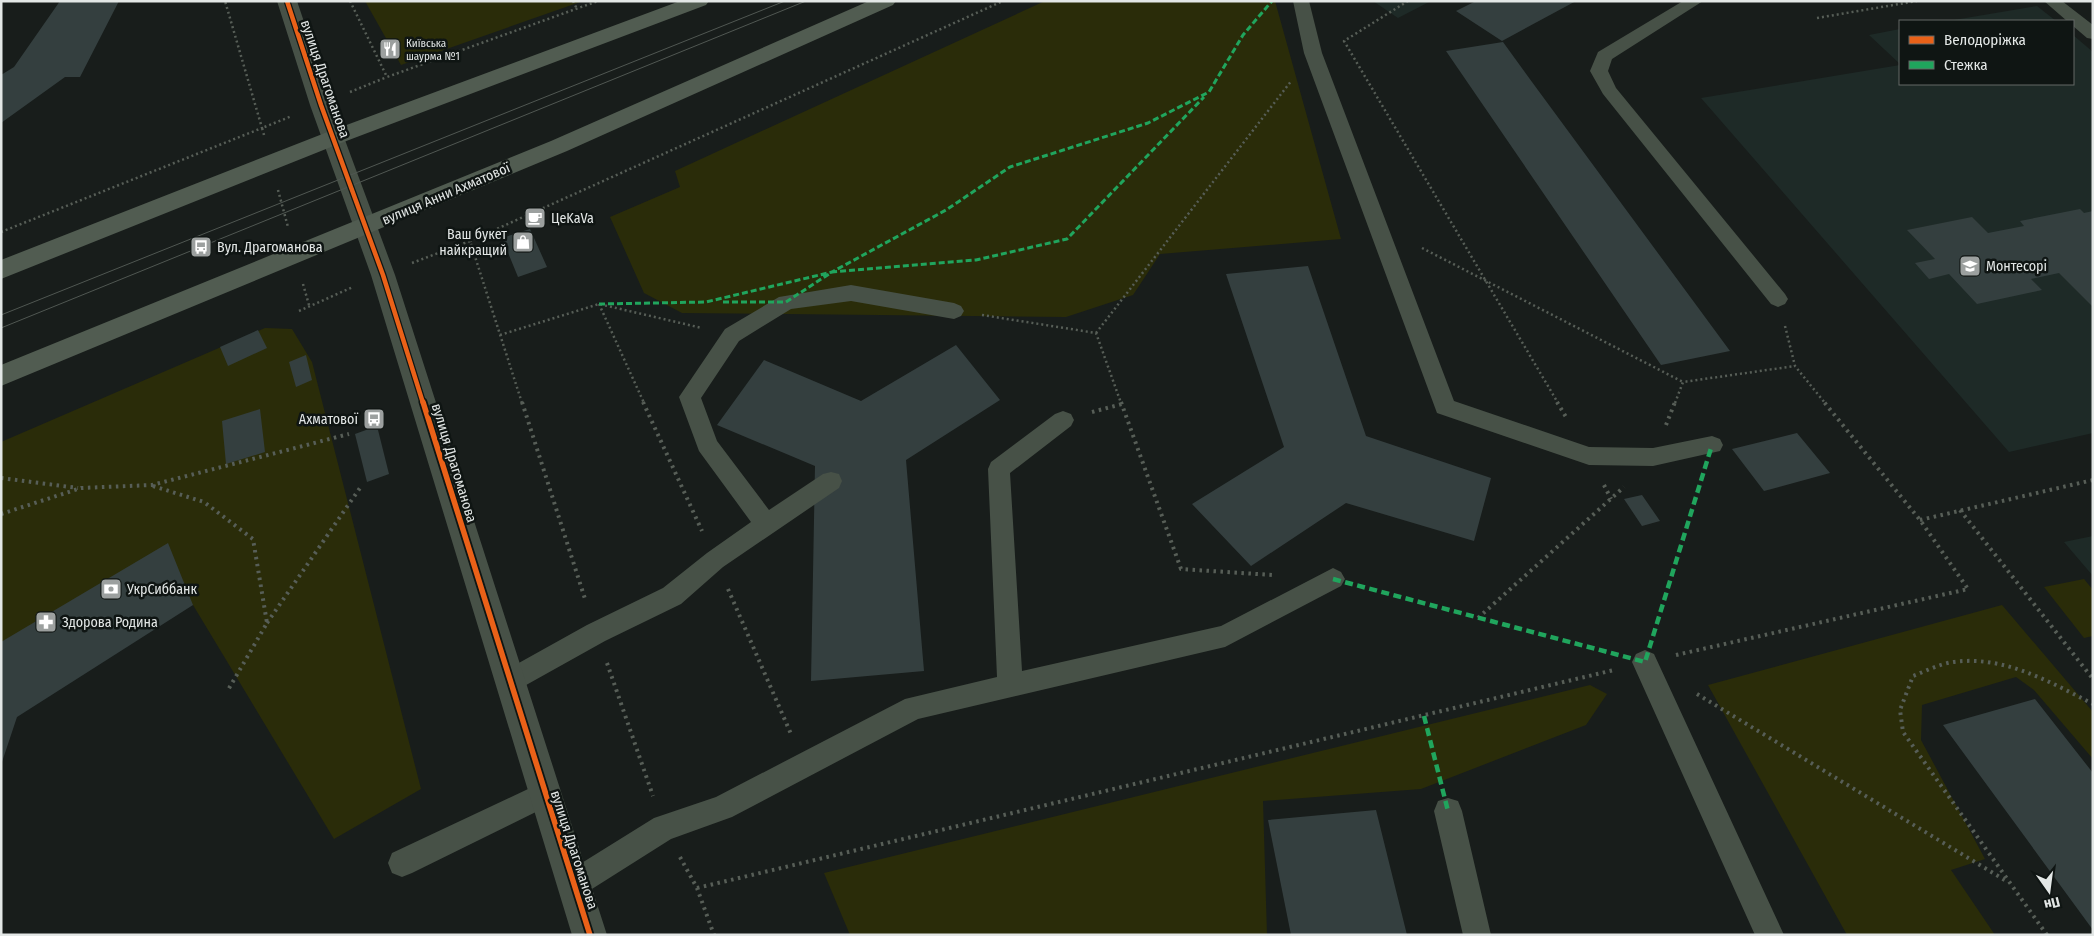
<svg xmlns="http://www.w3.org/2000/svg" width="2094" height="936" viewBox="0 0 2094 936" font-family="'Fira Sans Condensed',sans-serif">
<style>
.built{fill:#1e2a27}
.green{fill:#2a2c09}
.building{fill:#343f3f}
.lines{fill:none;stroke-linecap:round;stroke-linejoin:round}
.path-far1{stroke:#575e57;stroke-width:2.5;stroke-dasharray:2 3;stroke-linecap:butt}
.path{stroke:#575e57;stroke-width:4;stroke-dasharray:2.5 4.5;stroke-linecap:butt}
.service{fill:#475147;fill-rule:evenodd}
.tertiary{fill:#475147;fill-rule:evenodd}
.secondary{fill:#515c51;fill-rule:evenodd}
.tram{stroke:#505752;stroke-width:1}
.quiet-far1{stroke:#20a55d;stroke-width:3;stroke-dasharray:6 3;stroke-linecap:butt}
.quiet{stroke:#20a55d;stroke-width:4.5;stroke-dasharray:8 4.5;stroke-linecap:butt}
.cycleway-far1-casing{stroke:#0f1513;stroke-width:7}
.cycleway-casing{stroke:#0f1513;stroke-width:9}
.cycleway-far1{stroke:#ea6118;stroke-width:4.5}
.cycleway{stroke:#ea6118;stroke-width:5.5}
.labels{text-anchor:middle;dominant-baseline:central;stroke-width:5;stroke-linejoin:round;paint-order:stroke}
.far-poi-label{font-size:11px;fill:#e3e7e6;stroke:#0f1513;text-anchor:start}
.street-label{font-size:14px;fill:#e3e7e6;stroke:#0f1513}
.poi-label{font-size:14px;fill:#e3e7e6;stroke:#0f1513;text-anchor:start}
</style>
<rect width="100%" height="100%" fill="#181d1b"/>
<path class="built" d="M 1373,1 L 1431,1 L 1398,18 Z
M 2037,6 L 2056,21 L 1948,21 Z
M 1900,29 L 1900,64 L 1869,35 Z
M 2073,35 L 2093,52 L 2093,433 L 2009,452 L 1701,98 L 1900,65 L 1900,84 L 2073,84 Z
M 2093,536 L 2093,576 L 2064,542 Z"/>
<path class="green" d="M 365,1 L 583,1 L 401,65 Z
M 1045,1 L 1275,1 L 1341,239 L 1160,254 L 1133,295 L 1066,317 L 682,313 L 644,293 L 610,217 L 680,187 L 675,171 Z
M 265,328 L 292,329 L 312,362 L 421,789 L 334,839 L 193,605 L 1,642 L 1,442 Z
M 2084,579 L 2093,590 L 2093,636 L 2084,638 L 2044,587 Z
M 2002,605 L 2093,712 L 2093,759 L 2034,690 L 2016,677 L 1922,705 L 1921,740 L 1985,859 L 1951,870 L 1995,935 L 1847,935 L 1708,685 Z
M 1590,685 L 1607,694 L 1586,725 L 1421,789 L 1263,801 L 1267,935 L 850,935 L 824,873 Z"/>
<path class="building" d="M 60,1 L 119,1 L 80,77 L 65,77 L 1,123 L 1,75 L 14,67 Z
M 1476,1 L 1576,1 L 1502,41 L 1456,11 Z
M 1503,42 L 1532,82 L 1730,351 L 1661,365 L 1446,51 Z
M 2080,209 L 2084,213 L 2093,211 L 2093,307 L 2059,273 L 2031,279 L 2042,290 L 1977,304 L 1949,274 L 1929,279 L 1915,263 L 1935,259 L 1907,230 L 1972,217 L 1988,233 L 2024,226 L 2020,221 Z
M 530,229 L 547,267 L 518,277 L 502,238 Z
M 1308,266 L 1366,436 L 1491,478 L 1474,541 L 1346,503 L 1251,566 L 1192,504 L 1284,447 L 1226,274 Z
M 258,330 L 267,348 L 228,366 L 220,347 Z
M 956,345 L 1000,400 L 906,460 L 924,671 L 811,681 L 815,466 L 717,425 L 764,360 L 861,401 Z
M 306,355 L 312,380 L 296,387 L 289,362 Z
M 260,409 L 265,452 L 226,464 L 222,421 Z
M 377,426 L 389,474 L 367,482 L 355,434 Z
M 1797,433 L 1830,473 L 1764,491 L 1732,449 Z
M 1642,495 L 1660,521 L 1642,526 L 1624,499 Z
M 168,543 L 193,605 L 17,717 L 1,765 L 1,642 Z
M 2035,699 L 2093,773 L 2093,930 L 1943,725 Z
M 1376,810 L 1407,935 L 1291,935 L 1268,820 Z"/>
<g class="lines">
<path class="path-far1" d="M 350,1 L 387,77 L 598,1
M 573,1 L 577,9
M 1408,1 L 1344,41 L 1558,403
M 1817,18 L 1917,1
M 350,92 L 387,77
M 264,135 L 262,128 L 292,116
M 278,190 L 288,227
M 1,232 L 262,128 L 225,1
M 1422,248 L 1683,382
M 412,263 L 470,241
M 303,284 L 309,305
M 599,304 L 644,403
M 299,311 L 353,287
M 982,315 L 1096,333 L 1121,403
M 1785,326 L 1795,366 L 1825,403
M 1096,333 L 1292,80
M 500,335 L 599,304 L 702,328
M 522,403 L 470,241 L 1003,1
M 1675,403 L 1683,382 L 1795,366"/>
<path class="path" d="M 522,402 L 586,602
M 643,402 L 702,531
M 1121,402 L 1181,569 L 1272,575
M 1557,402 L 1566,417
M 1092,412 L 1122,404
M 1666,425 L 1675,402
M 1,478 L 78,488
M 1604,485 L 1611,499
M 153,486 L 204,502 L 253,539 L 267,623 L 228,690
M 1960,510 L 2093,679
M 1,514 L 81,488 L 152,485 L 349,434
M 1920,520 L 2093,480
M 728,589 L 791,734
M 1478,618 L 1624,487
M 267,623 L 362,485
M 1676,655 L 1968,589 L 1920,520 L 1824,402
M 607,663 L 653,796
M 1697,694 L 2008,882
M 680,857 L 697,888 L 714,935
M 697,888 L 1614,670
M 2047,935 L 1903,732 L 1900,710 L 1913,676 C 1926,671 1939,664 1953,662 C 2004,655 2050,682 2093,704"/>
<path class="service" d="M 1293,1 L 1309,1 L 1322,53 L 1454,401 L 1589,447 L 1653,448 L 1712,436 L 1720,439 L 1723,445 L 1720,451 L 1653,466 L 1589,465 L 1437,413 L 1304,53 Z
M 1683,1 L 1703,1 L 1612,59 L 1608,71 L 1616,88 L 1785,294 L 1788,299 L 1785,304 L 1778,307 L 1771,304 L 1603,94 L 1590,71 L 1598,52 Z
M 2044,1 L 2062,1 L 2093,25 L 2093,39 L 2087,38 L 2073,26 L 2073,21 L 2067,21 Z
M 851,285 L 954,303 L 961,306 L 964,311 L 961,316 L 954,319 L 851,301 L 791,309 L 739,341 L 701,398 L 717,441 L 769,510 L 823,474 L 831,472 L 839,474 L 842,481 L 839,488 L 723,567 L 681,604 L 605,641 L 519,689 L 510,693 L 501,689 L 497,681 L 501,673 L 587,625 L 663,588 L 707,553 L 751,522 L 699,451 L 679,397 L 725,329 L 779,297 Z
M 1063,411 L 1071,414 L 1074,420 L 1071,426 L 1010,473 L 1022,671 L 1221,626 L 1333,568 L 1341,572 L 1345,579 L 1341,586 L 1225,647 L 918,719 L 732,817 L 671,839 L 584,894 L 574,898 L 564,894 L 560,884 L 564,874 L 654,818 L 716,797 L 905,699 L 997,677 L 988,469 L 991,462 L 1055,414 Z
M 1645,650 L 1654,654 L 1784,935 L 1755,935 L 1632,662 L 1636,654 Z
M 545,781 L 554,785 L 558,794 L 554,803 L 412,873 L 402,877 L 392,873 L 388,863 L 392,853 Z
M 1448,798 L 1458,801 L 1462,811 L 1491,935 L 1463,935 L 1434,811 L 1438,801 Z"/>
<path class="tertiary" d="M 277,1 L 297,1 L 332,105 L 395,275 L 607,935 L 572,935 L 371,275 L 310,105 Z"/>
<path class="secondary" d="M 680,1 L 709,1 L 706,5 L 341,143 L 1,279 L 1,260 L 325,133 Z
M 869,1 L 896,1 L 893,5 L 567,151 L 1,386 L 1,365 L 551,141 Z"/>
<path class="tram" d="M 1,315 L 785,1
M 1,328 L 806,1"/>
<path class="quiet-far1" d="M 723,302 L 786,302 L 832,272 L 976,260 L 1067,239 L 1204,97
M 599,304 L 706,302 L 832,272 L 946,210 L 1010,167 L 1148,123 L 1209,92 L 1243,35 L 1272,1"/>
<path class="quiet" d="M 1333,579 L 1645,662 L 1712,445
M 1424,716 L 1448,811"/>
<g class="cycleway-far1-casing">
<path id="cycleway-far1" d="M 287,1 L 321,105 L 383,275 L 423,403"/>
</g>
<g class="cycleway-casing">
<path id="cycleway" d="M 423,402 L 590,935"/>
</g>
<use href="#cycleway-far1" class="cycleway-far1"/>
<use href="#cycleway" class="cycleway"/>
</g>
<defs>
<g id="restaurant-square" transform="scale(1.125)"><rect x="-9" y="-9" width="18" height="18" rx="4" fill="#9ca09f" stroke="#0f1513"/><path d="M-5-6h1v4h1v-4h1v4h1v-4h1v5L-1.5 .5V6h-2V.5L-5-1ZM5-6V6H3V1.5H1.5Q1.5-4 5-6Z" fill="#fff"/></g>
<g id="cafe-square" transform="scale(1.125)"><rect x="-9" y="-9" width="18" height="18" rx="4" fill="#9ca09f" stroke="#0f1513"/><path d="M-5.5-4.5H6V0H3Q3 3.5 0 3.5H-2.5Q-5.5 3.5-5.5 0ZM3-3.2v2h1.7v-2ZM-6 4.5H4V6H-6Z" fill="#fff"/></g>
<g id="shop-square" transform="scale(1.125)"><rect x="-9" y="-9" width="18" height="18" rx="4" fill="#9ca09f" stroke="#0f1513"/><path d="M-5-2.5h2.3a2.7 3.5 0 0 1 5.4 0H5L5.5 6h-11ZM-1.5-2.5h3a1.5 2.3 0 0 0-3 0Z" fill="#fff"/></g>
<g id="bus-square" transform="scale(1.125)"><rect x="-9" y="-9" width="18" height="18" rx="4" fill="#9ca09f" stroke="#0f1513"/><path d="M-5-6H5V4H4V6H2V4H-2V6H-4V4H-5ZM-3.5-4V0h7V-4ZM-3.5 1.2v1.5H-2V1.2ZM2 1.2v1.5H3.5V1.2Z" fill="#fff"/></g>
<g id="school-square" transform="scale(1.125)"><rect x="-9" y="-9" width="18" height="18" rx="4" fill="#9ca09f" stroke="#0f1513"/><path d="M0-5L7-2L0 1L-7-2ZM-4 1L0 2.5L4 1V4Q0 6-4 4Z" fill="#fff"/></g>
<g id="bank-square" transform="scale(1.125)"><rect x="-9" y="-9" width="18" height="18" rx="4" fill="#9ca09f" stroke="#0f1513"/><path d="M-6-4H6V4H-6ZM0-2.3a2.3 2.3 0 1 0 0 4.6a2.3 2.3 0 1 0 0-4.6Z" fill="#fff"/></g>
<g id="pharmacy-square" transform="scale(1.125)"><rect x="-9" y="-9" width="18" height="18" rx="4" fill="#9ca09f" stroke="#0f1513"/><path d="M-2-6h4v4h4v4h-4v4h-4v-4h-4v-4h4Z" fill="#fff"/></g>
</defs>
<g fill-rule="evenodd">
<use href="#restaurant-square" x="390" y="49"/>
<use href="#cafe-square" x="535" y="218"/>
<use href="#shop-square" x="523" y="242"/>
<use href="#bus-square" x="201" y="247"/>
<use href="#school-square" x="1970" y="266"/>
<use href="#bus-square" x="374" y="419"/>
<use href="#bank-square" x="111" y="589"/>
<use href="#pharmacy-square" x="46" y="622"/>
</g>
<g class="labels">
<g class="far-poi-label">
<text x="406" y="43">Київська<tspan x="406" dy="13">шаурма №1</tspan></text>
</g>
<g class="street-label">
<text transform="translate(325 79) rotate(71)">вулиця Драгоманова</text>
<text transform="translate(446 194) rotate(-23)">вулиця Анни Ахматової</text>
<text transform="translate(454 463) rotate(73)">вулиця Драгоманова</text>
<text transform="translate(574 850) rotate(72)">вулиця Драгоманова</text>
</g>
<g class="poi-label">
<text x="551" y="218">ЦеKaVa</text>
<text x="507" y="234" text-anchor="end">Ваш букет<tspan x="507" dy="16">найкращий</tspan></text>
<text x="217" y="247">Вул. Драгоманова</text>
<text x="1986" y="266">Монтесорі</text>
<text x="358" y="419" text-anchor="end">Ахматової</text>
<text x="127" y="589">УкрСиббанк</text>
<text x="62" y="622">Здорова Родина</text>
</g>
</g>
<rect width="2094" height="936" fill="none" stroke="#e3e7e6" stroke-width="5"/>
<rect x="1899" y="20" width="175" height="65" fill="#0f1513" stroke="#646967"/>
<rect x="1909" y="36" width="25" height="8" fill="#ea6118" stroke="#646967"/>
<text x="1944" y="45" font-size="15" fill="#e3e7e6">Велодоріжка</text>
<rect x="1909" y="61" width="25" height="8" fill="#20a55d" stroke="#646967"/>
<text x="1944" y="70" font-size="15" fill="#e3e7e6">Стежка</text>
<g transform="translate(2049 891) rotate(166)" stroke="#0f1513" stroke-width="4" paint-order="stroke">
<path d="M0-4L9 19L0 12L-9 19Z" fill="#e3e7e6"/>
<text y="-8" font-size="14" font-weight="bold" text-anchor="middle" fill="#e3e7e6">Пн</text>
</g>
</svg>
